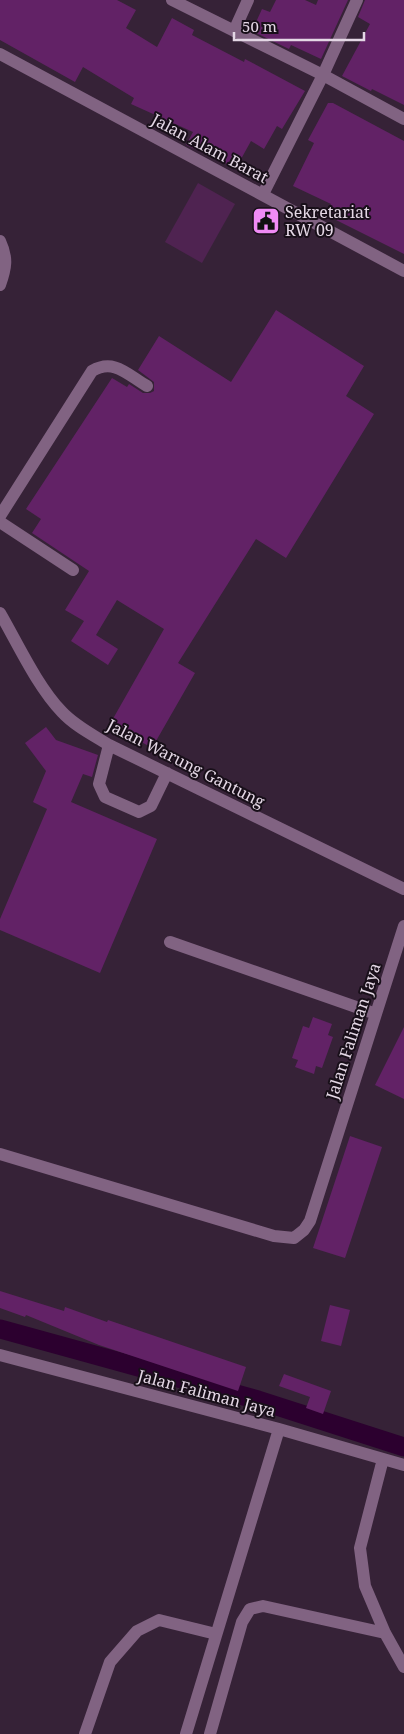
<svg xmlns="http://www.w3.org/2000/svg" width="404" height="1734" viewBox="0 0 404 1734" font-family="'Noto Serif',serif">
<style>
.green{fill:#4f2351}
.lines{fill:none;stroke-linecap:round;stroke-linejoin:round}
.canal{stroke:#2c002f;stroke-width:19}
.building{fill:#622266}
.minor{stroke:#816382;stroke-width:12}
.labels{text-anchor:middle;dominant-baseline:central;stroke-width:4;stroke-linejoin:round;paint-order:stroke}
.street-label{font-size:16px;fill:#e4d7e5;stroke:#180f19}
.poi-label{font-size:16px;fill:#e4d7e5;stroke:#180f19;text-anchor:start}
</style>
<rect width="100%" height="100%" fill="#362237"/>
<path class="green" d="M 198,183 L 235,204 L 202,263 L 165,242 Z"/>
<g class="lines">
<path class="canal" d="M 0,1329 L 258,1400 L 404,1447"/>
</g>
<path class="building" d="M 0,0 L 117,0 L 136,10 L 126,28 L 157,47 L 172,18 L 194,30 L 192,35 L 244,62 L 245,59 L 305,91 L 282,129 L 277,126 L 264,149 L 251,141 L 236,168 L 186,145 L 193,132 L 131,104 L 134,98 L 83,67 L 75,82 L 0,40 Z
M 276,0 L 305,0 L 316,5 L 318,0 L 348,0 L 321,59 L 291,45 L 289,49 L 252,31 L 262,9 L 270,12 Z
M 365,0 L 404,0 L 404,105 L 372,89 L 371,91 L 342,76 L 370,24 L 358,17 Z
M 328,103 L 333,103 L 404,141 L 404,254 L 326,215 L 331,204 L 293,186 L 314,143 L 308,140 Z
M 261,208 L 280,217 L 271,234 L 252,225 Z
M 276,310 L 364,366 L 346,396 L 374,414 L 286,558 L 256,539 L 178,663 L 195,673 L 152,748 L 110,724 L 164,629 L 117,600 L 96,635 L 118,649 L 108,665 L 71,641 L 84,621 L 65,610 L 89,571 L 32,533 L 41,519 L 26,509 L 112,378 L 127,387 L 129,384 L 143,393 L 150,393 L 154,391 L 154,382 L 138,370 L 159,336 L 231,382 Z
M 46,727 L 56,740 L 98,755 L 92,777 L 83,774 L 71,802 L 157,839 L 100,973 L 0,930 L 0,919 L 47,809 L 33,802 L 46,771 L 25,743 Z
M 313,1017 L 332,1024 L 328,1035 L 333,1037 L 322,1068 L 316,1066 L 314,1074 L 295,1067 L 298,1060 L 292,1058 L 303,1026 L 309,1028 Z
M 404,1027 L 404,1099 L 375,1085 Z
M 350,1136 L 382,1147 L 345,1258 L 313,1248 Z
M 0,1291 L 64,1311 L 65,1307 L 107,1322 L 108,1320 L 246,1367 L 238,1391 L 99,1345 L 26,1315 L 25,1317 L 0,1308 Z
M 330,1305 L 350,1310 L 341,1346 L 321,1341 Z
M 284,1374 L 331,1391 L 323,1414 L 306,1408 L 310,1397 L 279,1386 Z"/>
<g class="lines">
<path class="minor" d="M 172,0 L 323,75 L 404,119
M 234,31 L 248,0
M 0,54 L 404,271
M 263,194 L 323,75 L 357,0
M 0,241 C 8,258 6,268 0,285
M 0,516 L 92,371 C 114,358 128,375 147,386
M 0,522 L 73,570
M 0,613 C 18,644 37,686 62,712 C 75,726 93,735 109,745 L 404,889
M 109,745 L 99,784 L 105,797 L 139,812 L 151,806 L 167,773
M 170,942 L 376,1014
M 0,1154 L 274,1236 L 294,1238 L 304,1230 L 310,1221 L 404,926
M 0,1355 L 279,1429 L 404,1465
M 383,1459 L 360,1548 L 365,1586 L 385,1633 L 404,1667
M 85,1734 L 110,1662 L 137,1631 L 159,1620 L 216,1634
M 186,1734 L 279,1429
M 210,1734 L 242,1622 L 250,1609 L 263,1606 L 385,1633"/>
</g>
<defs>
<g id="civic-square" transform="scale(1.4375)"><rect x="-9" y="-9" width="18" height="18" rx="4" fill="#f08bf5" stroke="#180f19"/><path d="M-.6-6.5H3V-4.5H.6V-3L4-1V1h2V6H-6V1h2V-1L-.6-3ZM-1.2 2.5V6h2.4V2.5Z" fill="#111"/></g>
</defs>
<g fill-rule="evenodd">
<use href="#civic-square" x="266" y="221"/>
</g>
<g class="labels">
<g class="street-label">
<text transform="translate(210 148) rotate(28)">Jalan Alam Barat</text>
<text transform="translate(186 763) rotate(27)">Jalan Warung Gantung</text>
<text transform="translate(353 1031) rotate(-72)">Jalan Faliman Jaya</text>
<text transform="translate(207 1393) rotate(15)">Jalan Faliman Jaya</text>
</g>
<g class="poi-label">
<text x="285" y="212">Sekretariat<tspan x="285" dy="18">RW 09</tspan></text>
</g>
</g>
<path d="M234 32v8h130v-8" fill="none" stroke="#e4d7e5" stroke-width="2.5"/>
<text x="242" y="32" font-size="15" fill="#e4d7e5" stroke="#180f19" stroke-width="4" paint-order="stroke">50 m</text>
</svg>
